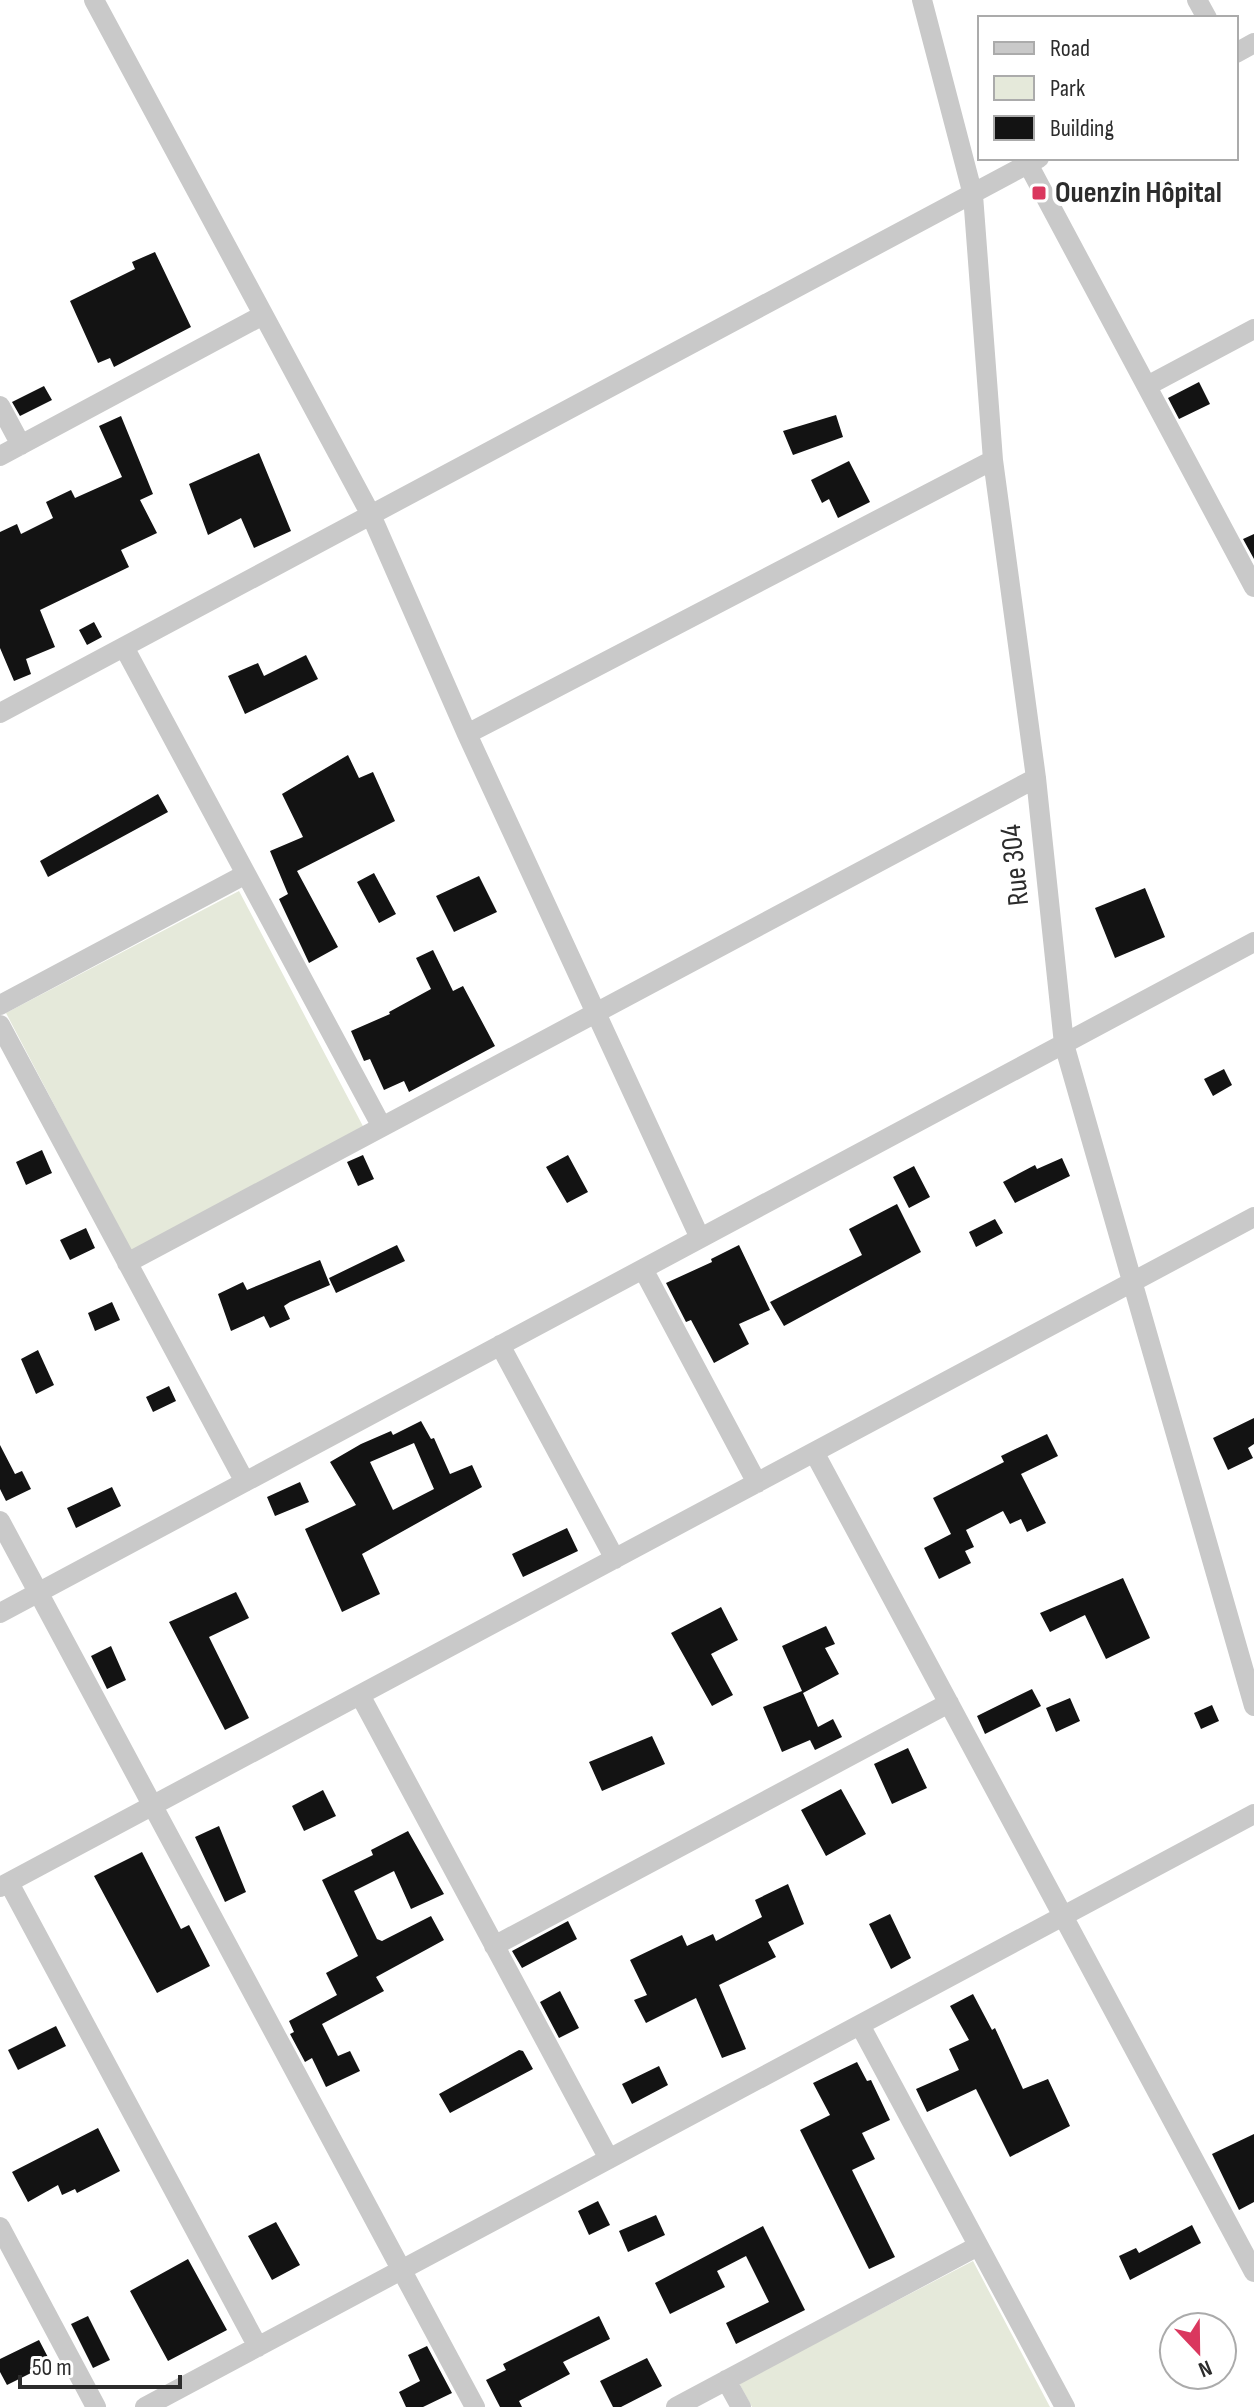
<svg xmlns="http://www.w3.org/2000/svg" width="1254" height="2407" viewBox="0 0 1254 2407" font-family="'Sofia Sans Condensed',sans-serif">
<style>
.green{fill:#e5e9da}
.building{fill:#131313;fill-rule:evenodd}
.lines{fill:none;stroke-linecap:round;stroke-linejoin:round}
.minor{stroke:#c9c9c9;stroke-width:20}
.poi-dot{fill:#da375e;stroke:#fff;stroke-width:3}
.labels{text-anchor:middle;dominant-baseline:central;stroke-width:8;stroke-linejoin:round;paint-order:stroke}
.poi-label{font-size:30px;font-weight:bold;fill:#2c2c2c;stroke:#fff;text-anchor:start}
.street-label{font-size:30px;fill:#2c2c2c;stroke:#fff}
</style>
<rect width="100%" height="100%" fill="#fff"/>
<path class="green" d="M 239,891 L 365,1130 L 132,1253 L 6,1013 Z
M 973,2261 L 1050,2407 L 752,2407 L 739,2383 Z"/>
<path class="building" d="M 155,252 L 191,327 L 114,367 L 110,358 L 98,363 L 70,301 L 135,269 L 132,262 Z
M 1199,382 L 1210,404 L 1179,419 L 1168,398 Z
M 44,386 L 52,400 L 20,416 L 12,402 Z
M 836,415 L 843,437 L 793,455 L 783,431 Z
M 121,416 L 153,494 L 140,500 L 157,533 L 121,550 L 129,567 L 40,610 L 55,647 L 26,659 L 31,674 L 14,681 L 0,648 L 0,532 L 17,524 L 21,534 L 53,518 L 46,502 L 71,490 L 75,498 L 122,477 L 99,426 Z
M 259,453 L 291,531 L 254,548 L 241,518 L 208,535 L 189,484 Z
M 849,461 L 870,502 L 838,518 L 829,499 L 822,503 L 811,480 Z
M 1254,534 L 1254,559 L 1243,539 Z
M 94,622 L 102,637 L 87,645 L 79,630 Z
M 306,655 L 318,679 L 245,714 L 228,676 L 258,663 L 264,676 Z
M 348,755 L 359,778 L 373,772 L 395,821 L 297,871 L 338,947 L 309,963 L 279,899 L 288,894 L 270,851 L 303,837 L 282,794 Z
M 158,794 L 168,812 L 48,877 L 40,861 Z
M 374,873 L 396,914 L 379,923 L 357,882 Z
M 479,876 L 497,912 L 454,932 L 436,896 Z
M 1145,888 L 1165,937 L 1115,958 L 1095,908 Z
M 433,950 L 453,991 L 463,986 L 495,1046 L 409,1092 L 404,1081 L 384,1090 L 370,1059 L 364,1061 L 351,1031 L 390,1014 L 389,1012 L 431,989 L 416,958 Z
M 1224,1069 L 1232,1085 L 1213,1096 L 1204,1079 Z
M 42,1150 L 52,1173 L 26,1185 L 16,1162 Z
M 363,1155 L 374,1179 L 358,1186 L 347,1162 Z
M 568,1155 L 588,1192 L 567,1203 L 546,1167 Z
M 1062,1158 L 1070,1176 L 1015,1203 L 1003,1182 L 1035,1165 L 1037,1169 Z
M 914,1166 L 930,1197 L 909,1208 L 893,1177 Z
M 897,1204 L 921,1252 L 784,1326 L 770,1302 L 862,1255 L 849,1229 Z
M 995,1219 L 1003,1233 L 976,1247 L 969,1232 Z
M 86,1228 L 95,1248 L 70,1260 L 60,1240 Z
M 397,1245 L 405,1261 L 336,1293 L 329,1278 Z
M 739,1245 L 770,1310 L 739,1324 L 749,1344 L 714,1363 L 691,1320 L 686,1322 L 666,1283 L 712,1262 L 711,1259 Z
M 320,1260 L 330,1285 L 290,1302 L 284,1306 L 290,1319 L 270,1328 L 264,1316 L 231,1331 L 218,1294 L 243,1282 L 247,1290 Z
M 112,1302 L 120,1320 L 95,1331 L 88,1313 Z
M 38,1350 L 54,1385 L 36,1394 L 21,1359 Z
M 169,1386 L 176,1401 L 153,1412 L 146,1397 Z
M 1254,1418 L 1254,1444 L 1248,1448 L 1253,1458 L 1228,1470 L 1213,1438 Z
M 421,1421 L 431,1439 L 434,1438 L 450,1474 L 472,1465 L 482,1487 L 362,1554 L 380,1594 L 342,1612 L 305,1529 L 356,1505 L 330,1462 L 361,1444 L 391,1431 L 393,1435 ZM 414,1443 L 434,1489 L 393,1510 L 370,1462 Z
M 1047,1434 L 1058,1456 L 1021,1474 L 1046,1523 L 1027,1532 L 1021,1519 L 1010,1524 L 1003,1511 L 966,1530 L 974,1547 L 965,1551 L 971,1563 L 939,1579 L 924,1548 L 951,1534 L 933,1498 L 1004,1462 L 1001,1456 Z
M 0,1445 L 15,1474 L 22,1471 L 31,1489 L 6,1501 L 0,1489 Z
M 300,1482 L 309,1502 L 275,1516 L 267,1497 Z
M 112,1487 L 121,1506 L 76,1528 L 67,1508 Z
M 567,1528 L 578,1551 L 523,1577 L 512,1554 Z
M 1123,1578 L 1150,1638 L 1106,1659 L 1085,1615 L 1050,1632 L 1040,1613 Z
M 236,1592 L 249,1618 L 209,1637 L 249,1718 L 225,1730 L 169,1622 Z
M 721,1607 L 738,1640 L 711,1654 L 733,1695 L 712,1706 L 671,1633 Z
M 826,1626 L 835,1644 L 825,1648 L 839,1674 L 803,1693 L 818,1727 L 833,1719 L 842,1737 L 815,1750 L 810,1740 L 782,1752 L 763,1707 L 802,1691 L 782,1646 Z
M 111,1646 L 126,1680 L 107,1689 L 91,1656 Z
M 1032,1689 L 1041,1706 L 985,1734 L 977,1716 Z
M 1070,1698 L 1080,1721 L 1056,1732 L 1046,1708 Z
M 1212,1705 L 1219,1721 L 1201,1729 L 1194,1713 Z
M 652,1736 L 665,1764 L 602,1791 L 589,1762 Z
M 908,1748 L 927,1788 L 892,1804 L 874,1764 Z
M 841,1789 L 866,1834 L 826,1856 L 801,1810 Z
M 323,1790 L 336,1816 L 304,1831 L 292,1806 Z
M 219,1826 L 246,1892 L 225,1902 L 195,1837 Z
M 408,1831 L 444,1894 L 411,1909 L 394,1871 L 354,1891 L 377,1939 L 382,1941 L 431,1916 L 444,1940 L 376,1977 L 384,1991 L 322,2024 L 338,2056 L 350,2051 L 360,2071 L 326,2087 L 312,2058 L 305,2062 L 290,2034 L 294,2032 L 289,2021 L 337,1995 L 326,1973 L 358,1956 L 322,1880 L 373,1855 L 371,1850 Z
M 142,1852 L 181,1929 L 189,1925 L 210,1966 L 157,1993 L 94,1876 Z
M 788,1884 L 804,1924 L 768,1942 L 776,1957 L 719,1985 L 746,2049 L 722,2058 L 696,1998 L 646,2023 L 634,2000 L 647,1995 L 630,1960 L 682,1935 L 687,1946 L 713,1934 L 716,1941 L 762,1917 L 755,1900 Z
M 890,1914 L 911,1958 L 891,1969 L 869,1924 Z
M 568,1921 L 577,1939 L 522,1968 L 512,1951 Z
M 560,1991 L 579,2028 L 559,2038 L 540,2002 Z
M 973,1994 L 992,2030 L 995,2028 L 1023,2089 L 1048,2079 L 1070,2126 L 1010,2157 L 976,2089 L 927,2112 L 916,2089 L 959,2070 L 949,2049 L 969,2040 L 950,2006 Z
M 56,2026 L 66,2046 L 18,2070 L 8,2050 Z
M 519,2050 L 523,2051 L 533,2069 L 450,2113 L 439,2094 Z
M 857,2062 L 867,2081 L 871,2080 L 890,2120 L 862,2133 L 875,2159 L 852,2170 L 895,2257 L 869,2269 L 800,2130 L 830,2115 L 813,2083 Z
M 659,2066 L 668,2085 L 632,2104 L 622,2084 Z
M 98,2128 L 120,2171 L 77,2193 L 75,2189 L 62,2195 L 58,2185 L 28,2202 L 12,2172 Z
M 1254,2134 L 1254,2202 L 1239,2210 L 1212,2154 Z
M 598,2201 L 610,2225 L 589,2235 L 578,2211 Z
M 656,2215 L 665,2235 L 628,2252 L 619,2231 Z
M 276,2222 L 300,2265 L 272,2280 L 248,2236 Z
M 1192,2225 L 1201,2243 L 1130,2280 L 1119,2256 L 1136,2248 L 1139,2253 Z
M 763,2226 L 805,2310 L 736,2344 L 726,2323 L 769,2302 L 746,2256 L 717,2271 L 725,2287 L 670,2314 L 655,2283 Z
M 188,2259 L 227,2330 L 168,2361 L 130,2291 Z
M 88,2316 L 110,2360 L 93,2368 L 71,2324 Z
M 599,2316 L 610,2339 L 563,2362 L 570,2374 L 519,2401 L 522,2407 L 500,2407 L 486,2380 L 506,2370 L 503,2364 Z
M 39,2340 L 51,2363 L 7,2385 L 0,2372 L 0,2359 Z
M 427,2346 L 452,2393 L 423,2407 L 406,2407 L 399,2392 L 420,2381 L 408,2355 Z
M 647,2358 L 662,2386 L 621,2407 L 613,2407 L 600,2381 Z"/>
<g class="lines">
<path class="minor" d="M 94,0 L 371,515 L 467,734 L 700,1238
M 922,0 L 973,195 L 993,460 L 1036,778 L 1064,1044 L 1254,1706
M 1197,0 L 1207,18
M 1236,53 L 1254,43
M 1028,164 L 1254,587
M 1147,386 L 1254,329
M 0,406 L 21,445
M 0,456 L 263,315
M 124,647 L 382,1127
M 0,713 L 1039,158
M 467,734 L 993,460
M 0,1005 L 246,874
M 0,1025 L 245,1482
M 127,1263 L 1036,778
M 643,1269 L 757,1483
M 500,1345 L 615,1559
M 814,1452 L 1254,2272
M 0,1521 L 475,2407
M 0,1613 L 1254,942
M 360,1695 L 609,2159
M 9,1883 L 258,2347
M 0,1887 L 1254,1217
M 494,1946 L 949,1703
M 860,2025 L 1065,2407
M 0,2227 L 96,2407
M 726,2380 L 741,2407
M 145,2407 L 1254,1814
M 676,2407 L 978,2246"/>
</g>
<rect class="poi-dot" x="1031" y="185" width="16" height="16" rx="4"/>
<g class="labels">
<g class="poi-label">
<text x="1055" y="193">Ouenzin Hôpital</text>
</g>
<g class="street-label">
<text transform="translate(1015 865) rotate(-96)">Rue 304</text>
</g>
</g>
<rect x="978" y="16" width="260" height="144" fill="#ffffff" stroke="#ababab" stroke-width="2"/>
<rect x="994" y="42" width="40" height="12" fill="#c9c9c9" stroke="#ababab" stroke-width="2"/>
<text x="1050" y="56" font-size="24" fill="#2c2c2c">Road</text>
<rect x="994" y="76" width="40" height="24" fill="#e5e9da" stroke="#ababab" stroke-width="2"/>
<text x="1050" y="96" font-size="24" fill="#2c2c2c">Park</text>
<rect x="994" y="116" width="40" height="24" fill="#131313" stroke="#ababab" stroke-width="2"/>
<text x="1050" y="136" font-size="24" fill="#2c2c2c">Building</text>
<g transform="translate(1198 2351) rotate(158)"><circle r="38" fill="#ffffff" stroke="#ababab" stroke-width="2"/>
<path d="M0-6L14 30L0 20L-14 30Z" fill="#da375e"/>
<text y="-12" font-size="22" font-weight="bold" text-anchor="middle" fill="#2c2c2c">N</text>
</g>
<path d="M20 2375v12h160v-12" fill="none" stroke="#2c2c2c" stroke-width="4"/>
<text x="32" y="2375" font-size="24" fill="#2c2c2c" stroke="#ffffff" stroke-width="6" paint-order="stroke">50 m</text>
</svg>
